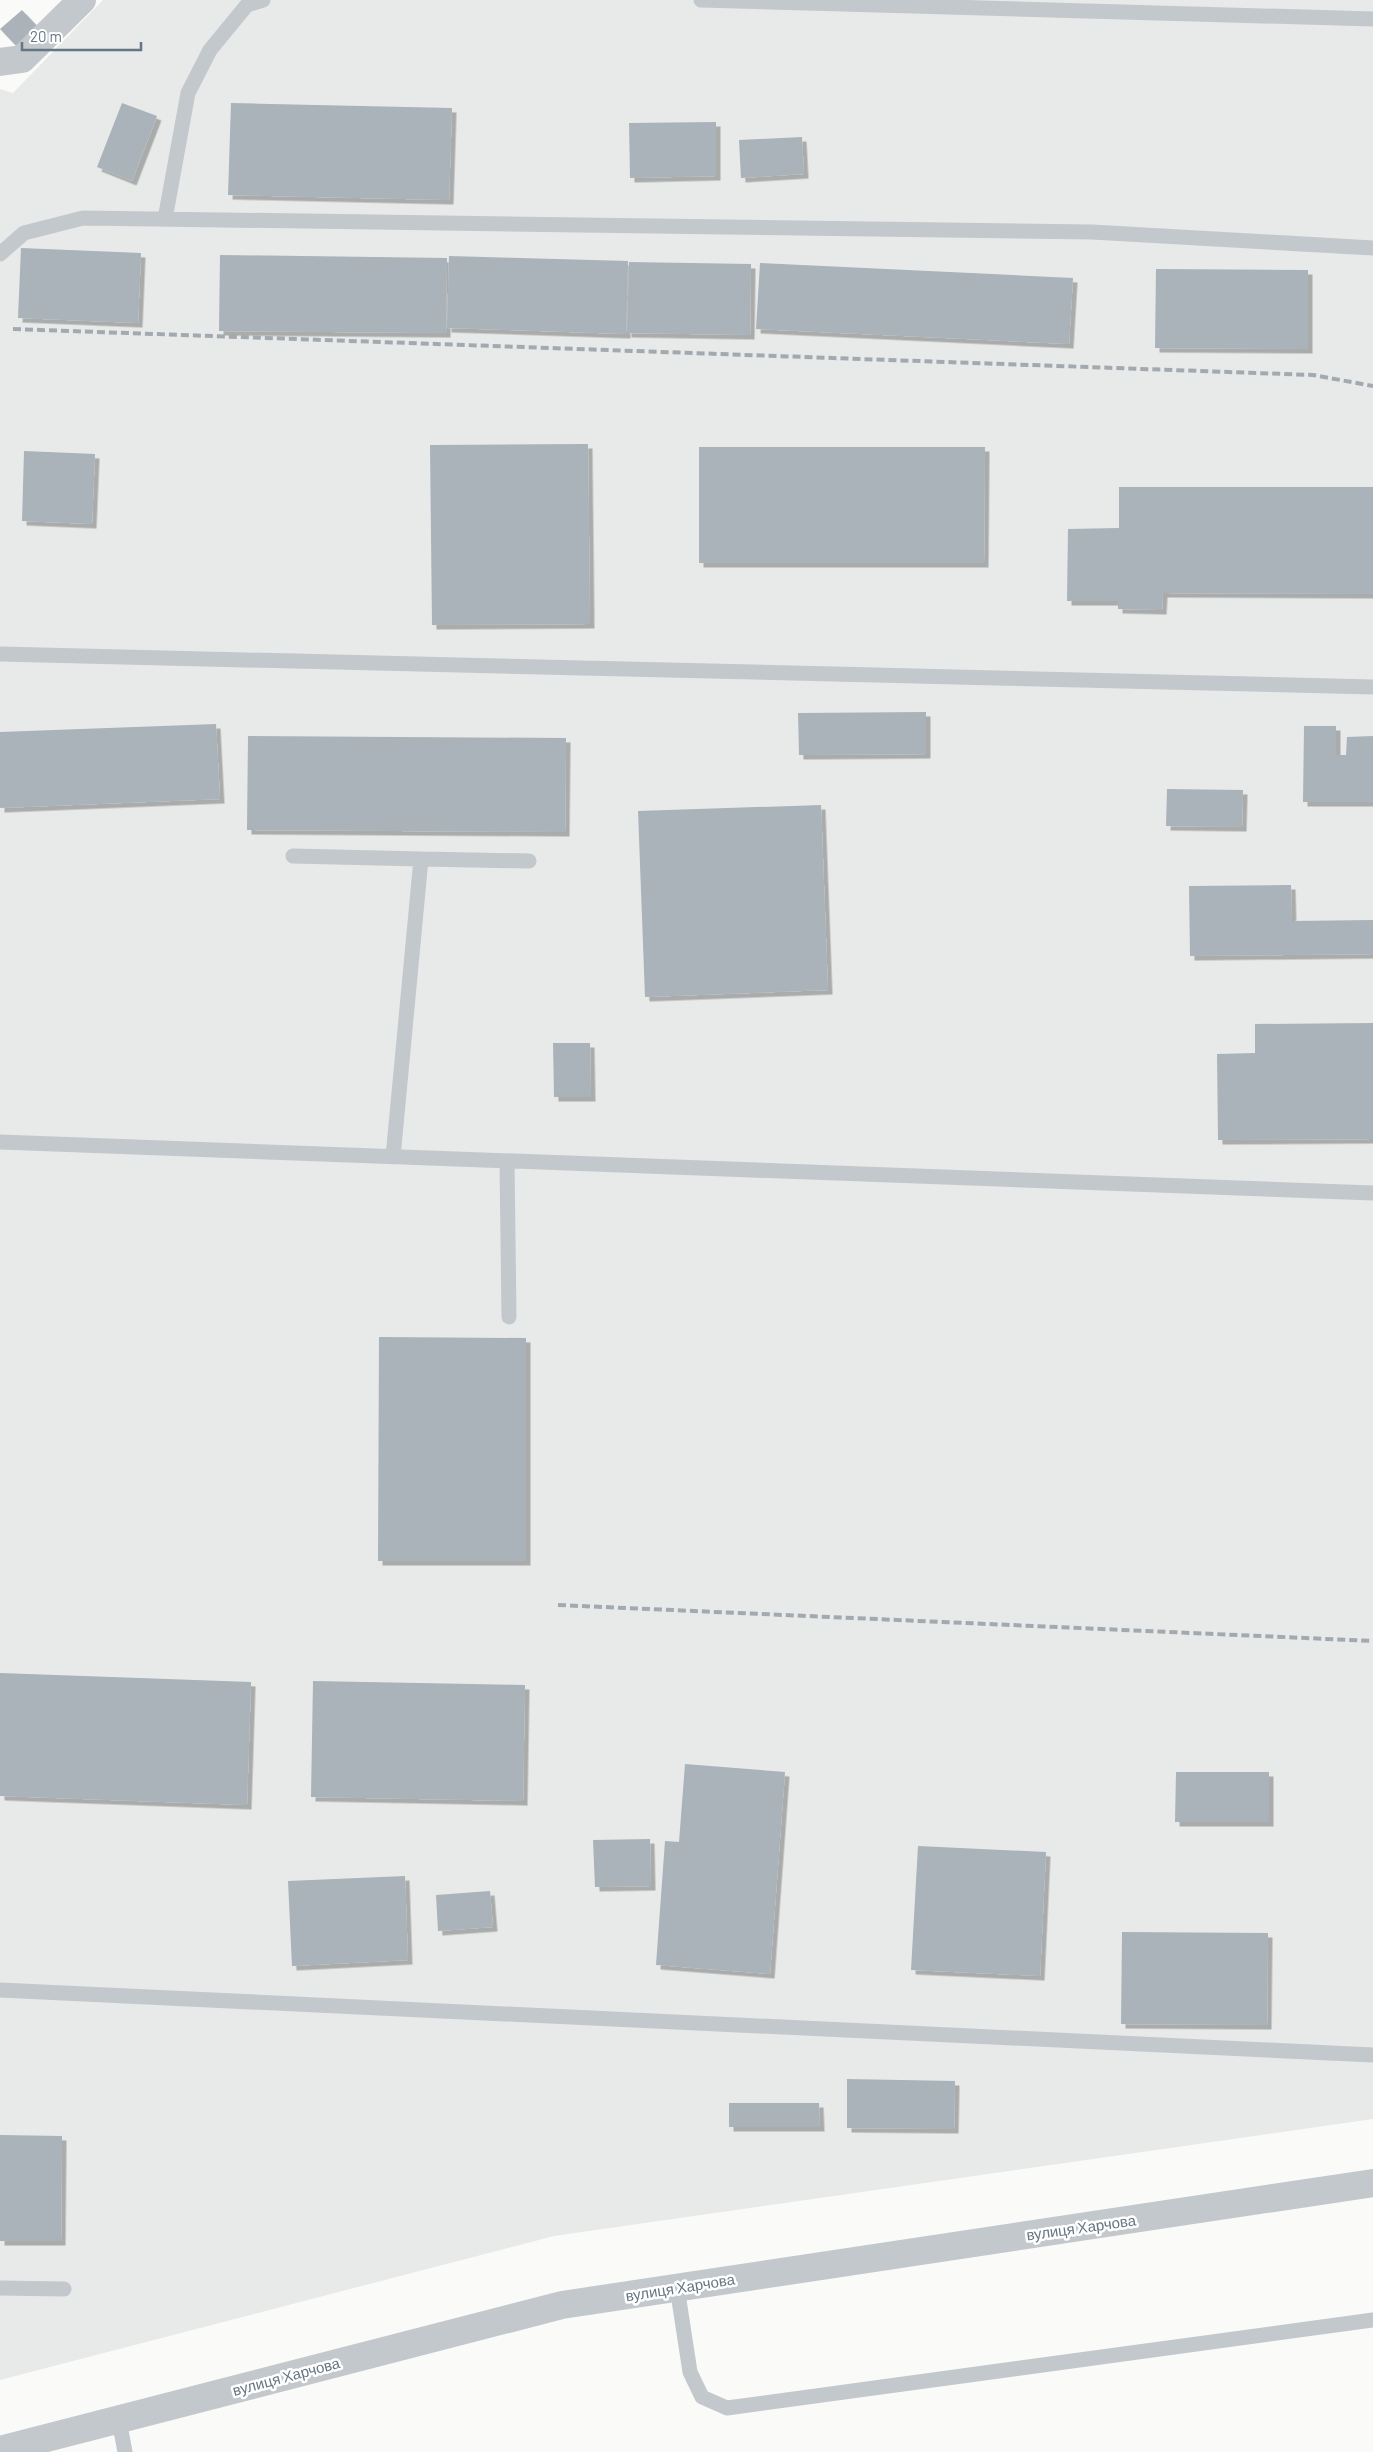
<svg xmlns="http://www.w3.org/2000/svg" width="1373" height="2452" viewBox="0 0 1373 2452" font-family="Barlow,sans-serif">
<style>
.built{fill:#e8e9e9}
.building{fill:#aab3b9;filter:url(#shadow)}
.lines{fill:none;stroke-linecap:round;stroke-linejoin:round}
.service{stroke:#c3c8cc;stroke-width:15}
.minor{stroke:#c3c8cc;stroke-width:28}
.rail{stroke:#a2aab0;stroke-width:4;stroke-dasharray:8 4;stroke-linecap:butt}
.labels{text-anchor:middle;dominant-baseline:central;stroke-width:5;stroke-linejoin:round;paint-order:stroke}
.street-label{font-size:15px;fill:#657683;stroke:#fff}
</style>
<defs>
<filter id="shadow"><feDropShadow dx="4.5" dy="4.5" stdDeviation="0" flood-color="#0004"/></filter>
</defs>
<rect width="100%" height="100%" fill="#fafaf8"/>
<path class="built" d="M 103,0 L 1373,0 L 1373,2119 L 554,2236 L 0,2380 L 0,89 L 13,93 Z"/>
<path class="building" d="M 22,10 L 41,30 L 20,50 L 0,29 Z
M 122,103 L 157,116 L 132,181 L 97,167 Z
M 231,103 L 452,108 L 449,200 L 228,195 Z
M 716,122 L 716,176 L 630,178 L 629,123 Z
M 802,137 L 804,174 L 741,178 L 739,140 Z
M 21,248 L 141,253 L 138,323 L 18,318 Z
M 220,255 L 447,258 L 446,333 L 219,331 Z
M 449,256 L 628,261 L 626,334 L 447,328 Z
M 629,262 L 751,264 L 750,335 L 627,333 Z
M 760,263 L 1073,278 L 1069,344 L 756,329 Z
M 1156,269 L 1308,270 L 1308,349 L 1155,348 Z
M 588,444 L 590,624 L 432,625 L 430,445 Z
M 699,447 L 985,447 L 984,563 L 699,563 Z
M 24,451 L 95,454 L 92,524 L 22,521 Z
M 1119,487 L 1373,487 L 1373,594 L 1163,593 L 1162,610 L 1118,609 L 1118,601 L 1067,601 L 1068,529 L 1119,528 Z
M 926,712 L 926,754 L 799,755 L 798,713 Z
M 216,724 L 220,799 L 0,808 L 0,732 Z
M 1304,726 L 1336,726 L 1336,755 L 1346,755 L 1347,737 L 1373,736 L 1373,802 L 1303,802 Z
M 248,736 L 566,738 L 565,832 L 247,830 Z
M 1167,789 L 1243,790 L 1242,827 L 1166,826 Z
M 821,805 L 828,990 L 645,997 L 638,811 Z
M 1291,885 L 1292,921 L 1373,920 L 1373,954 L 1190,956 L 1189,886 Z
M 1373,1023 L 1373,1139 L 1218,1140 L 1217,1054 L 1255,1053 L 1255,1024 Z
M 553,1043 L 590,1043 L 591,1097 L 554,1097 Z
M 379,1337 L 526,1338 L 526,1561 L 378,1561 Z
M 0,1673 L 251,1682 L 247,1805 L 0,1796 Z
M 313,1681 L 525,1685 L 523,1801 L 311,1797 Z
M 685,1764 L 785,1772 L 770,1974 L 656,1965 L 665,1841 L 679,1842 Z
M 1176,1772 L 1269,1772 L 1269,1822 L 1175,1822 Z
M 650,1839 L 651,1886 L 595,1887 L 593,1840 Z
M 918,1846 L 1046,1852 L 1040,1976 L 911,1970 Z
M 405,1876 L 408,1960 L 292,1966 L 288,1881 Z
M 490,1891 L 493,1927 L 438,1931 L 436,1895 Z
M 1122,1932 L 1268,1933 L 1267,2025 L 1121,2024 Z
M 847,2079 L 955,2081 L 954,2129 L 847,2128 Z
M 729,2103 L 819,2103 L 820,2127 L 729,2127 Z
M 0,2135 L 62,2136 L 61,2241 L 0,2241 Z"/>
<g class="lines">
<path class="service" d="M 701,0 L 1373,19
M 165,219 L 188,93 L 210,50 L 247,5 L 263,0
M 0,254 L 24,233 L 83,218 L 1092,232 L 1373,248
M 0,654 L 1373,687
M 293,856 L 421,859
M 0,1142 L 1373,1193
M 393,1157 L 421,859 L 529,861
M 507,1161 L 509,1317
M 0,1990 L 1373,2055
M 677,2287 L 690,2372 L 702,2397 L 727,2408 L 1373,2320
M 0,2288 L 64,2289
M 119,2420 L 125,2452"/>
<path class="minor" d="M 0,62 L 22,59 L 82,0
M 0,2450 L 562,2305 L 1373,2183"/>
<path class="rail" d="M 13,329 L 1313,375 L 1373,386
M 558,1605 L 1373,1641"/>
</g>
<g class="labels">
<g class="street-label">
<text transform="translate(1081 2227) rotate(-8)">вулиця Харчова</text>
<text transform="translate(680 2287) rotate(-9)">вулиця Харчова</text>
<text transform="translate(286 2376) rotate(-15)">вулиця Харчова</text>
</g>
</g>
<path d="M22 42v8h119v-8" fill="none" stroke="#657683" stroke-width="2.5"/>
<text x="30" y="42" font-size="15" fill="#657683" stroke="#ffffff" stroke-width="4" paint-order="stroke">20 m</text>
</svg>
